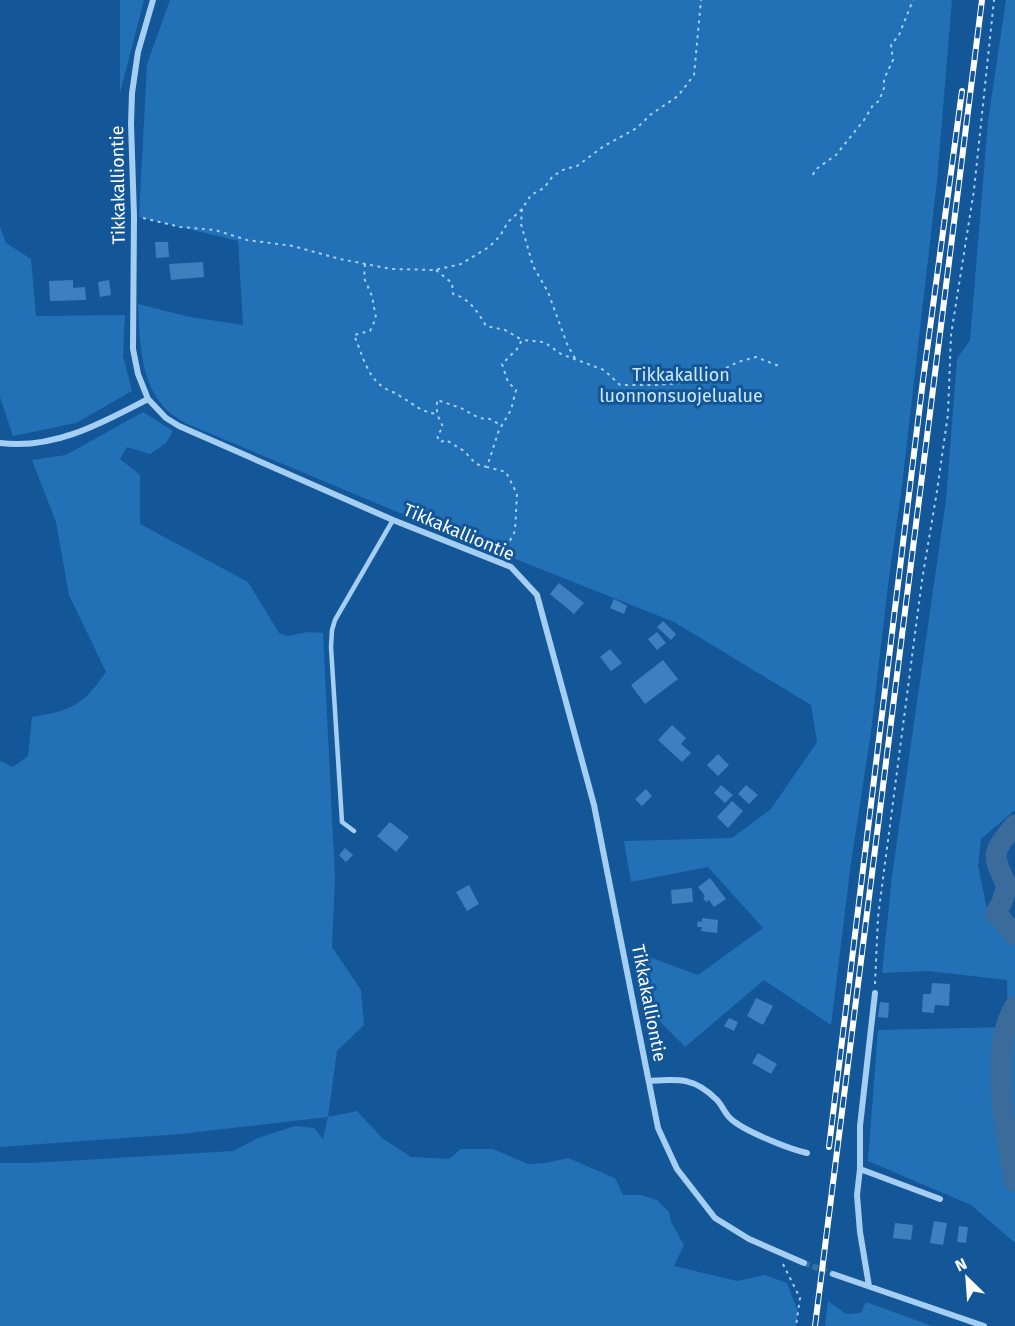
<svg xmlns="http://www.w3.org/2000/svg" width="1015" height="1326" viewBox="0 0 1015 1326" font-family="'Fira Sans',sans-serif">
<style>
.green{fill:#2270b5}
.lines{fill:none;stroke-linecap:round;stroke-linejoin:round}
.river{stroke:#3a6b9a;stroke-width:21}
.building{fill:#3c80c0}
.street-tunnel{stroke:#3670a7;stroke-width:6;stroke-dasharray:6 3;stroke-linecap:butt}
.path{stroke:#a5cef3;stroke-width:2;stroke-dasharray:3 4.5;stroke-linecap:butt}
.lane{stroke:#a5cef3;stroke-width:4.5}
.street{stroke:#a5cef3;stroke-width:6}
.rail-casing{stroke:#fff;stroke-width:6}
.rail{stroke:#135798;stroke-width:4;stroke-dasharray:11;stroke-linecap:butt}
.labels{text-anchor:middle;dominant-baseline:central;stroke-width:6;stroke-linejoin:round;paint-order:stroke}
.street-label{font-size:18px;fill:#fff;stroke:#135798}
.park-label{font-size:18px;fill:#cde7fd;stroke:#135798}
</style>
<rect width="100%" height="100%" fill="#135798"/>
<path class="green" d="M 120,0 L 144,0 L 120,93 Z
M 170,0 L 952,0 L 937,181 L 902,486 L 888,585 L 871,732 L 851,863 L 831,1025 L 764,980 L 685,1047 L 644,1005 L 638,953 L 698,975 L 763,928 L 708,867 L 631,882 L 624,841 L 732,838 L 771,809 L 817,742 L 811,705 L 674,622 L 395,511 L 185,423 C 180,419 173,416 169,412 C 139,385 140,340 138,304 L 190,317 L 243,325 L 238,241 L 139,217 L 147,64 Z
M 1006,0 L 1015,0 L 1015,810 L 981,839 L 978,866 L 988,914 L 1015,926 L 1015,1243 L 971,1205 L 868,1161 L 878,1030 L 1008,1027 L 1007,980 L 928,971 L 882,973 L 892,876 L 946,500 L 957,359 L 970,340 L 988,121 Z
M 0,227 L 6,243 L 31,259 L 36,316 L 125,315 L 123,356 L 132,391 L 76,423 L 13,436 L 0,397 Z
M 143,412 L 173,431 L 166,443 L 150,454 L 127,447 L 120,459 L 140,475 L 140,524 L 248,582 L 279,633 L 287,636 L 308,632 L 323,633 L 335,878 L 332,947 L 361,990 L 364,1025 L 337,1051 L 328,1117 L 357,1111 L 382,1138 L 411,1157 L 449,1159 L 461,1149 L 493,1149 L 528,1164 L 546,1163 L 568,1158 L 615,1178 L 623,1195 L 641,1195 L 657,1200 L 669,1212 L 671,1222 L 684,1245 L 674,1266 L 737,1281 L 765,1275 L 787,1283 L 798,1312 L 796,1326 L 0,1326 L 0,1163 L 32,1163 L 233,1151 L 258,1138 L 295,1126 L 314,1128 L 323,1139 L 328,1117 L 181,1134 L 0,1147 L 0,761 L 13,767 L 28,756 L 32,717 C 73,710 82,706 106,672 L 69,595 L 56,522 L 32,460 L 66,455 Z
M 828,1301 L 846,1314 L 861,1313 L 866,1302 L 932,1326 L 825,1326 Z"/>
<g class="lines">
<path class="river" d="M 1015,825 C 992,852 991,854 1007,886 L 1002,902 L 996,913 L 1015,935
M 1015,1006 C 989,1047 1005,1136 1015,1181"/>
</g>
<path class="building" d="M 155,242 L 168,242 L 169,257 L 156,258 Z
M 203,262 L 204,277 L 171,280 L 169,264 Z
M 73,280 L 73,288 L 85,287 L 86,300 L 50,301 L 49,281 Z
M 109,280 L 111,295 L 100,297 L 98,282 Z
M 559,583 L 584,603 L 574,614 L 550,594 Z
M 614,599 L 627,606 L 624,614 L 610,608 Z
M 663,621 L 676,634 L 671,640 L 657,627 Z
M 657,632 L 666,643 L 657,650 L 648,639 Z
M 610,649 L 622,663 L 611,671 L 600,657 Z
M 663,660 L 678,679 L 645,704 L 631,685 Z
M 672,725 L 686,738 L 681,744 L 691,753 L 682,762 L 658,740 Z
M 718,754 L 729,765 L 718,776 L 707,765 Z
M 721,785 L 733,795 L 725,803 L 714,793 Z
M 746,785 L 758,795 L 749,804 L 738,794 Z
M 646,789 L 652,796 L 642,806 L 635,799 Z
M 732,801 L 743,811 L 728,828 L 717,817 Z
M 390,822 L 409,837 L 396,852 L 377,836 Z
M 345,848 L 353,855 L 346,862 L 339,855 Z
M 710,878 L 726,899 L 714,907 L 709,900 L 706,902 L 703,898 L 705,896 L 698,887 Z
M 469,885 L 479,904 L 467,911 L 456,892 Z
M 692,888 L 693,902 L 672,904 L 671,890 Z
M 702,918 L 718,920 L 717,933 L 701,931 L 702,927 L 697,927 L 698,921 L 702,922 Z
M 932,983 L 950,984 L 949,1006 L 935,1005 L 934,1013 L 922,1012 L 923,994 L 931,994 Z
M 756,998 L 773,1006 L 763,1025 L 747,1016 Z
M 880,1002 L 889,1003 L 888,1018 L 878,1017 Z
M 729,1018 L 738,1022 L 734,1031 L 724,1026 Z
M 758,1053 L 777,1064 L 771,1074 L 752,1063 Z
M 934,1221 L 947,1223 L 943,1245 L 930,1243 Z
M 895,1223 L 913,1225 L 911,1240 L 893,1238 Z
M 959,1226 L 968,1227 L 966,1243 L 957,1242 Z"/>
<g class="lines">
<path class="street-tunnel" d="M 804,1263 L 833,1274"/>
<path class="path" d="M 813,175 L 815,170 L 836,155 L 864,120 L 873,105 L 879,101 L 884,88 L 884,79 L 893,60 L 891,45 L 899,35 L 913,0
M 522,209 L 521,224 L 533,266 L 548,292 L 567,344 L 577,362
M 143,218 L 180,227 L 215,230 L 247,240 L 293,246 L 340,259 L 391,269 L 435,270 L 461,264 L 489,247 L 500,236 L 508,222 L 522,209 L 531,195 L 544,188 L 553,176 L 565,169 L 577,166 L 604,146 L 637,128 L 650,115 L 678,96 L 694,75 L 701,0
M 365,264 L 364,278 L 372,296 L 376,318 L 370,331 L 354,335 C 362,353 366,375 383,387 C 388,391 395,392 400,396 C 413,404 421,412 437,414
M 436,270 L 452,283 L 453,294 C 469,298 478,312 486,326 L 505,330 L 522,340
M 487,467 L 476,464 L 464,451 L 446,440 L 440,442 L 437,436 L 443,427 L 437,414 L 437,400 L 461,408 L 479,418 L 490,419 L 502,426
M 503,554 L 515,531 L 517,494 L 506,472 L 487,467 L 499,430 L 511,410 L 516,390 L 508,382 L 502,364 L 517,349 L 522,340 L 544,342 L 561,354 L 604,370 L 620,385 L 656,385 L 682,383 L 692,377 L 708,377 L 738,362 L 756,357 L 779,366
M 875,984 L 878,917 L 922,580 L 937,491 L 948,414 L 951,335 L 974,190 L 994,0
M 783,1264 L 800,1298 L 796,1326"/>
<path class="lane" d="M 354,831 L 342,822 L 331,647 L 332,630 L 335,620 L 393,520"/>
<path class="street" d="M 153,0 L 138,52 L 132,93 L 131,124 L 134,216 L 133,349 L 138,374 L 148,399 L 166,418 L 179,426 L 393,520 L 511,567 L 537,595 L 594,805 L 658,1128 L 677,1169 L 715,1218 L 749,1239 L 804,1263
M 0,443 C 54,450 102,423 148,399
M 649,1081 C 679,1079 694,1077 717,1100 C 722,1105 725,1114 731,1119 C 744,1131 789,1149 807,1153
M 860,1169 L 940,1199
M 833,1274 L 984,1326
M 869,1286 L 860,1232 L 857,1195 L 860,1169 L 860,1126 L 875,993"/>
<g class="rail-casing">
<path id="rail" d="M 829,1147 L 923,380 L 962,91
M 815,1326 L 982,0"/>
</g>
<use href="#rail" class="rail"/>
</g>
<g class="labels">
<g class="street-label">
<text transform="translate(118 185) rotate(-91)">Tikkakalliontie</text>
<text transform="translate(459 532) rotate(23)">Tikkakalliontie</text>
<text transform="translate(649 1003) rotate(79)">Tikkakalliontie</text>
</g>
<g class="park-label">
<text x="681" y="375">Tikkakallion<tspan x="681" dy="21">luonnonsuojelualue</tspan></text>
</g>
</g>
<g transform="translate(967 1278) rotate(335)" stroke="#135798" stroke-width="4.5" paint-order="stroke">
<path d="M0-4.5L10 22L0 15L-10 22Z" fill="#ffffff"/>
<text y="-9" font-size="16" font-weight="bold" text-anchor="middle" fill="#ffffff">N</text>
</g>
</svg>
